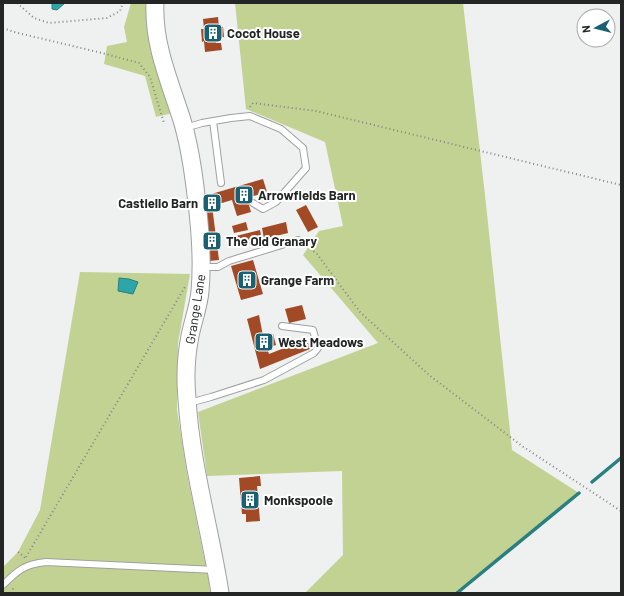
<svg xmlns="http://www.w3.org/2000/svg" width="624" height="596" viewBox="0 0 624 596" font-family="Barlow,sans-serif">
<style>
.green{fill:#c2d293}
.water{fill:#2ca6a7;stroke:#2a7f80}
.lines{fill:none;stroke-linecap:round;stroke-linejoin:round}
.stream{stroke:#2a7f80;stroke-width:3.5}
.building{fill:#a24925}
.lane-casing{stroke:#9fa0a1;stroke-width:8}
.secondary-casing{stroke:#9fa0a1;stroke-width:19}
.path{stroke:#848585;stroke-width:2;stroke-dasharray:1 3;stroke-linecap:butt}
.lane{stroke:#fff;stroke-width:6}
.secondary{stroke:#fff;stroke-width:17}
.labels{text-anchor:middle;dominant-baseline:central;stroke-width:4;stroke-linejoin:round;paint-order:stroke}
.poi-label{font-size:13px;font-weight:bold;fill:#242525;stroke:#fff;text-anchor:start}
.street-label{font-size:13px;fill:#242525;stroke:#fff}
</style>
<rect width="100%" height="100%" fill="#eff0f0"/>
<path class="green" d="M 131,3 L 143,3 L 148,6 L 173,113 L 156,117 L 145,76 L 104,64 L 107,46 L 127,42 L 124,27 Z
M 235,3 L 463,3 L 485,195 L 512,450 L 579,493 L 457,593 L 305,593 L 343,555 L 342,471 L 207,476 L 198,412 L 378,343 L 303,255 L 319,231 L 343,226 L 325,142 L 246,109 Z
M 80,272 L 190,274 L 178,343 L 177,410 L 187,474 L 209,582 L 210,593 L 3,593 L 3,566 L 5,565 L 18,552 L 40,510 Z"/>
<path class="water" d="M 52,3 L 65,3 L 57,10 L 52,9 Z
M 119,278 L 129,279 L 138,282 L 133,294 L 118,291 Z"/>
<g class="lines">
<path class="stream" d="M 592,482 L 621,458
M 457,593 L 579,493"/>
</g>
<path class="building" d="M 218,17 L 219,27 L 223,27 L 224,37 L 215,38 L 216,43 L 221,43 L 222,50 L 205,52 L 204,41 L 202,42 L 201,29 L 204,29 L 203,19 Z
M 263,179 L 267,192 L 247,198 L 251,212 L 237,216 L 232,200 L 212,206 L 219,260 L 209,261 L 201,197 Z
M 306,205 L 318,227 L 308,232 L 296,210 Z
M 246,222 L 248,230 L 234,233 L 232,226 Z
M 286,222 L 288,233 L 264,239 L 262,228 Z
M 260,230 L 262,241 L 238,247 L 236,236 Z
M 253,260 L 263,294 L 241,300 L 231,266 Z
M 302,305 L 306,319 L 289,323 L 285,309 Z
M 259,315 L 263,336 L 273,334 L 276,345 L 267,348 L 269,354 L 307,339 L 310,349 L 260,369 L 247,319 Z
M 260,476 L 261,486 L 257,486 L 260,521 L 246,522 L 246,514 L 242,514 L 239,478 Z"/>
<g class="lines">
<g class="lane-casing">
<path id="lane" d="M 213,121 L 221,183
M 185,128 L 202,123 L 231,118 L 250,116 L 281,129 L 303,148 L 306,168 L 276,202 L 263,209 L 253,203
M 203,267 L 218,267 L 229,261 L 298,240
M 189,403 L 211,397 L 264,380 L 314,353 L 318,348 L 313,330 L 282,326
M 3,585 C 18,570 25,564 46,562 L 216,570"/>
</g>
<g class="secondary-casing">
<path id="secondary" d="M 155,3 C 153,43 169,80 181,117 C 189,142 193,169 196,195 C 200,226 203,259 200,291 C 199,305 193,321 190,336 C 186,356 185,378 187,399 C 191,465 210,528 220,593"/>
</g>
<path class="path" d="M 17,3 L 34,18 L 49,23 L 107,18 L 120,11 L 123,3
M 3,28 L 14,32 L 106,54 L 139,63 L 150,77 L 164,123
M 250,107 L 253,103 L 316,111 L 621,185
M 304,244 L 317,254 L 360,312 L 429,375 L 522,446 L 621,511
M 18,552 L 25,558
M 26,557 L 185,287
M 11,593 L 14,587"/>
<use href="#lane" class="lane"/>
<use href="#secondary" class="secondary"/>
</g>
<defs>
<g id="building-square" transform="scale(1)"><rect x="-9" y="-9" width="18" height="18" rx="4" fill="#1b6072" stroke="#fff"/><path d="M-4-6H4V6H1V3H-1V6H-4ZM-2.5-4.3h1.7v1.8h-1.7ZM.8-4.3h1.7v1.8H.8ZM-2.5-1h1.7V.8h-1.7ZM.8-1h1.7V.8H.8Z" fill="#fff"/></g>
</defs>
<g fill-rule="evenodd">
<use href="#building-square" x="213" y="33"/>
<use href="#building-square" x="244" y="195"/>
<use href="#building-square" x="212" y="203"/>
<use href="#building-square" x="212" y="241"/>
<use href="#building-square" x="247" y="280"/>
<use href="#building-square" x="264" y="342"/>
<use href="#building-square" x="250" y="500"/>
</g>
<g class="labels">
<g class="poi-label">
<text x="227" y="33">Cocot House</text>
<text x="258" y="195">Arrowfields Barn</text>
<text x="198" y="203" text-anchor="end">Castiello Barn</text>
<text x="226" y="241">The Old Granary</text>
<text x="261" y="280">Grange Farm</text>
<text x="278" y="342">West Meadows</text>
<text x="264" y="500">Monkspoole</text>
</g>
<g class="street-label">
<text transform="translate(195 309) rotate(-81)">Grange Lane</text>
</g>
</g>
<rect width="624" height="596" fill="none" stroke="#242525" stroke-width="8"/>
<g transform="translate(596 28) rotate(263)"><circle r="19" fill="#ffffff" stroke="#a7a8a8"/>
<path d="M0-3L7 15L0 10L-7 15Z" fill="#1b6072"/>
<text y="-6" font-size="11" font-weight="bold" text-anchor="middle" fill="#242525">N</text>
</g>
</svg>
